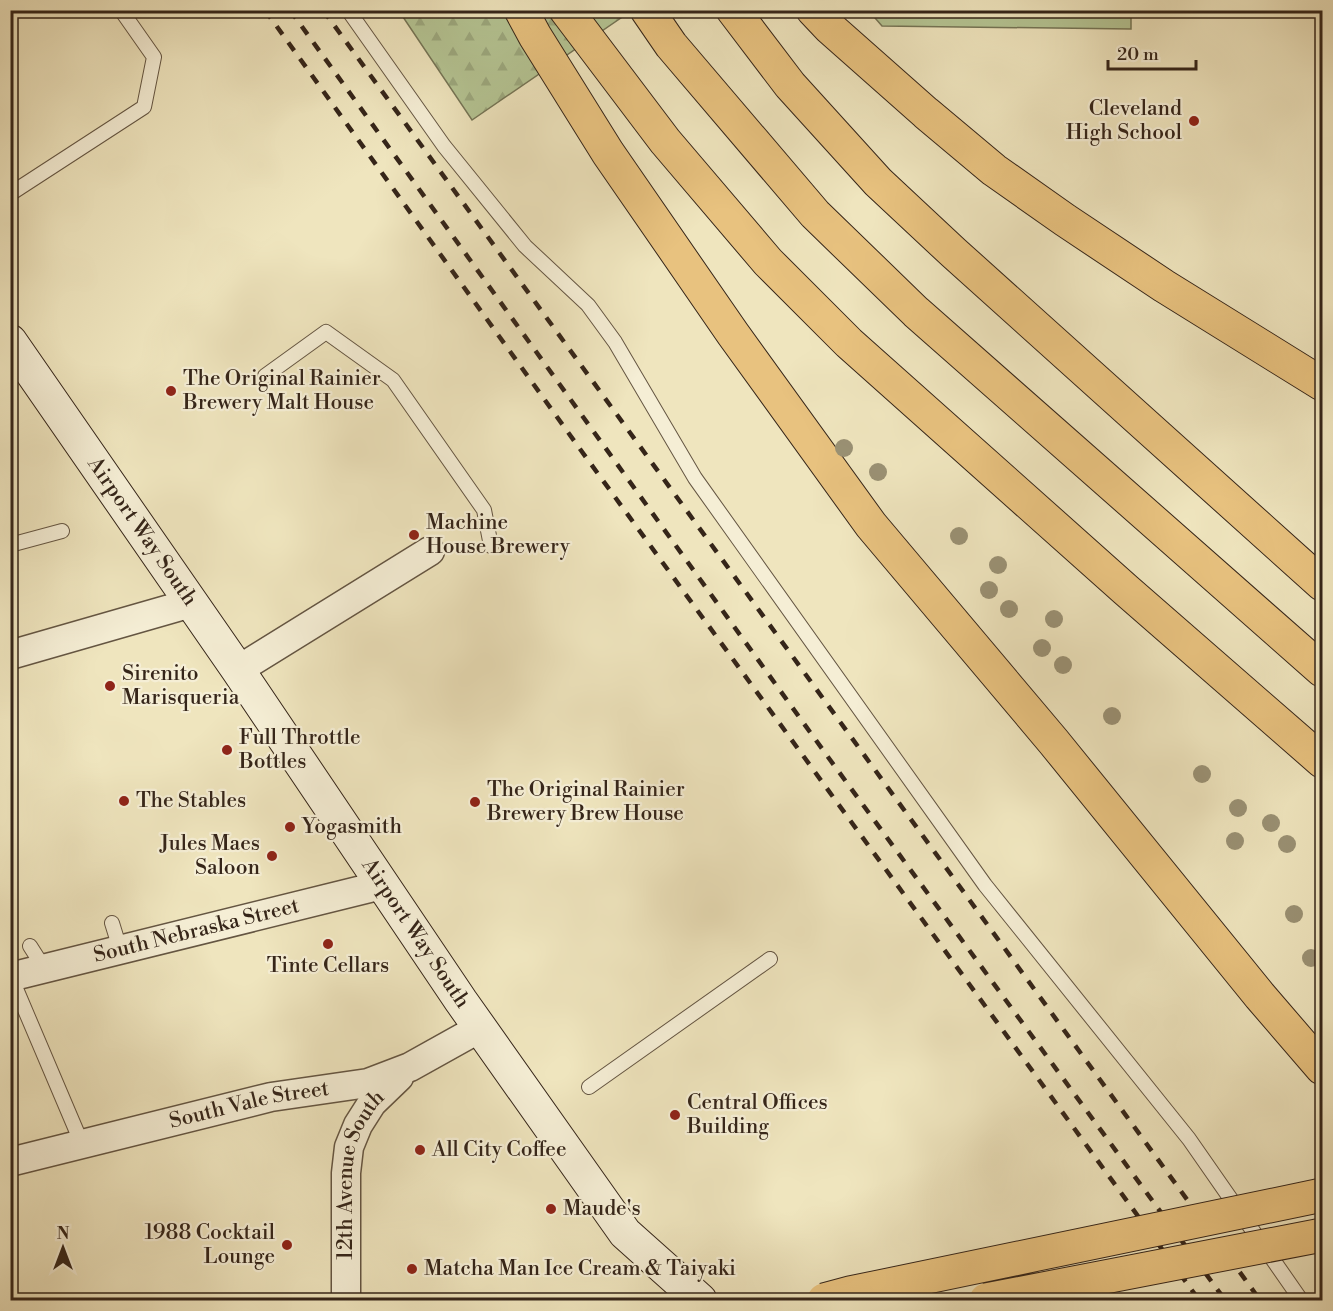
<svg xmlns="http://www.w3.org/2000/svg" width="1333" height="1311" viewBox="0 0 1333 1311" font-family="'Libre Bodoni',serif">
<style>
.forest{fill:url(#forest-firs);stroke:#757556;stroke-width:1.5}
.park{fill:#b5c594;stroke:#757556;stroke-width:1.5}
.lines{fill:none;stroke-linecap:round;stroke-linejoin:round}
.lane-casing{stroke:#645542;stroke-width:16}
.street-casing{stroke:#645542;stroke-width:31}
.secondary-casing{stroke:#352519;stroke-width:35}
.highway-casing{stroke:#352519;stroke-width:35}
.lane{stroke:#f5eed5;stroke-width:14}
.street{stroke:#f5eed5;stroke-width:28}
.secondary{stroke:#f5eed5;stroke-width:33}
.highway{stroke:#e8c27f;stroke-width:33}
.rail{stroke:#352519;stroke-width:4.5;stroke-dasharray:10 10;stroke-linecap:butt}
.highway-bridge-casing{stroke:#352519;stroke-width:35;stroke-linecap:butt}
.highway-bridge{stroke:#e8c27f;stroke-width:33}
.tree{fill:#9a9174}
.poi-dot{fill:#8f2418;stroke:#f5eed5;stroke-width:2}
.labels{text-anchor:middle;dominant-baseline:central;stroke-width:4.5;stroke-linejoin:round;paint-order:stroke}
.poi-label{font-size:21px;fill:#352519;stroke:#f5eed5;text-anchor:start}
.street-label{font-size:21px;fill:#352519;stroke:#f5eed5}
</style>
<defs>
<pattern id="forest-firs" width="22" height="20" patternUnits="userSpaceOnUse" patternTransform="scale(1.5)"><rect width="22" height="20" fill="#b5c594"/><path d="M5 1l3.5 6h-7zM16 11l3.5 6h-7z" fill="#9ca97f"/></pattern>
</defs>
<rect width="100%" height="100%" fill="#efe5be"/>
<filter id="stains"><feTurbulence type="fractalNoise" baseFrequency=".00333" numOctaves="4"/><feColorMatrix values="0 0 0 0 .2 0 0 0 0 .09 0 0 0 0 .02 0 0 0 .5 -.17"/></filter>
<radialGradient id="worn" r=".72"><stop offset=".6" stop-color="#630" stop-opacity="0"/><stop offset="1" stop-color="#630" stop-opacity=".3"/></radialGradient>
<path class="forest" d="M 399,11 L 631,11 L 472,120 Z"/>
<path class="park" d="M 869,11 L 1131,11 L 1131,29 L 882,26 Z"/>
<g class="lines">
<g class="lane-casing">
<path id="lane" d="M 348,10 L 444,146 L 525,246 L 588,305 L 615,342 L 695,478 L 985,885 L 1189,1139 L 1301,1300
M 10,194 L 144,107 L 154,57 L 121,10
M 265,376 L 326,332 L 393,380 L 484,510 L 491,546
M 10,545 L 62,531
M 112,923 L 120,949
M 30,946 L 44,968
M 11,977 L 82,1144
M 589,1087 L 770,959"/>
</g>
<g class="street-casing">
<g id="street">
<path d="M 10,655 L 191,603"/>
<path d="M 238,670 L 430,551"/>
<path id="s1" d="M 10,977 L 382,885"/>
<path id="s2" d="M 10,1162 L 271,1097 L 368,1083 L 410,1067 L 480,1028"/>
<path id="s3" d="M 346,1300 L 346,1173 L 349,1147 L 358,1125 L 372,1103 L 399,1077"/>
</g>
</g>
<g class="secondary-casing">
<g id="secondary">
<path id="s4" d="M 10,341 L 238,670 L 461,1001 L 625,1233 L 700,1300"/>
</g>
</g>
<g class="highway-casing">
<path id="highway" d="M 521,10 L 535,36 L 608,153 L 733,334 L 871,525 L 1053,741 L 1260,996 L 1322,1068
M 566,10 L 665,141 L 768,262 L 849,343 L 1126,590 L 1322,761
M 647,10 L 671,45 L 815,214 L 916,312 L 1322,670
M 733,10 L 790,85 L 878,182 L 954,253 L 1322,584
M 813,10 L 830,28 L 926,113 L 994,170 L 1065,220 L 1164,286 L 1322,384"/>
</g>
<use href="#lane" class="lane"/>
<use href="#street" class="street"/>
<use href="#secondary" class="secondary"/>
<use href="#highway" class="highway"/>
<path class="rail" d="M 265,10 L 580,449 L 1199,1300
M 290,10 L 828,757 L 1225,1300
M 323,10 L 1260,1300"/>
<g class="highway-bridge-casing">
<path id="highway-bridge" d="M 824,1300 L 850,1293 L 1322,1195
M 986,1300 L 1322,1235"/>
</g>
<use href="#highway-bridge" class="highway-bridge"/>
</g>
<g class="tree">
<circle cx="844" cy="448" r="9"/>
<circle cx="878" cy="472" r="9"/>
<circle cx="959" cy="536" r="9"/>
<circle cx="998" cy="565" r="9"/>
<circle cx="989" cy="590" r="9"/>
<circle cx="1009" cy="609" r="9"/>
<circle cx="1054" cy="619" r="9"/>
<circle cx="1042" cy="648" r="9"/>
<circle cx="1063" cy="665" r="9"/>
<circle cx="1112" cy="716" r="9"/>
<circle cx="1202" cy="774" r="9"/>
<circle cx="1238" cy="808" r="9"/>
<circle cx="1271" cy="823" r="9"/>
<circle cx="1235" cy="841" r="9"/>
<circle cx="1287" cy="844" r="9"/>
<circle cx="1294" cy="914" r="9"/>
<circle cx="1311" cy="958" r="9"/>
</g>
<g class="poi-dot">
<circle cx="1194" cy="121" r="6"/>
<circle cx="171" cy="391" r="6"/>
<circle cx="414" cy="535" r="6"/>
<circle cx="110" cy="686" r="6"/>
<circle cx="227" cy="750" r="6"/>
<circle cx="124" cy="801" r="6"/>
<circle cx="475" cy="802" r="6"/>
<circle cx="290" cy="827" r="6"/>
<circle cx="272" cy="856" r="6"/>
<circle cx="328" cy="944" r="6"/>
<circle cx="675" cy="1115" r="6"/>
<circle cx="420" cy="1150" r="6"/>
<circle cx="551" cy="1209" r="6"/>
<circle cx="287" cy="1245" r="6"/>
<circle cx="412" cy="1269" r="6"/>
</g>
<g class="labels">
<g class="poi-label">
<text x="1182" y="109" text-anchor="end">Cleveland<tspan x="1182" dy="24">High School</tspan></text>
<text x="183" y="379">The Original Rainier<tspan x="183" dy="24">Brewery Malt House</tspan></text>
<text x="426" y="523">Machine<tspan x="426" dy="24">House Brewery</tspan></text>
<text x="122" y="674">Sirenito<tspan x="122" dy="24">Marisqueria</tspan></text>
<text x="239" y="738">Full Throttle<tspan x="239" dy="24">Bottles</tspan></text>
<text x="487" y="790">The Original Rainier<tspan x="487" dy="24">Brewery Brew House</tspan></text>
<text x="136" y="801">The Stables</text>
<text x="302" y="827">Yogasmith</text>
<text x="260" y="844" text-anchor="end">Jules Maes<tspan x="260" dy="24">Saloon</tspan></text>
<text x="328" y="966" text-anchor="middle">Tinte Cellars</text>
<text x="687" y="1103">Central Offices<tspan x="687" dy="24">Building</tspan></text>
<text x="432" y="1150">All City Coffee</text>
<text x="563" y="1209">Maude's</text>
<text x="275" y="1233" text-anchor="end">1988 Cocktail<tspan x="275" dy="24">Lounge</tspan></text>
<text x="424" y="1269">Matcha Man Ice Cream &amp; Taiyaki</text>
</g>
<g class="street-label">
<text stroke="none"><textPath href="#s4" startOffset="232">Airport Way South</textPath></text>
<text stroke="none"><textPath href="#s1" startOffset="192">South Nebraska Street</textPath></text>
<text stroke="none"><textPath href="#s4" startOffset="718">Airport Way South</textPath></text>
<text stroke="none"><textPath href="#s2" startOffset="246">South Vale Street</textPath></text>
<text stroke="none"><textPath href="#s3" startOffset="128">12th Avenue South</textPath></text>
</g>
</g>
<rect width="1333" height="1311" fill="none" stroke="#efe5be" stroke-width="36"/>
<rect x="12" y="12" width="1309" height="1287" fill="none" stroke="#352519" stroke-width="3"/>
<rect x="18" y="18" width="1297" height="1275" fill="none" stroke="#352519" stroke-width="1.5"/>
<g transform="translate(63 1248)" stroke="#f5eed5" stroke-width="4.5" paint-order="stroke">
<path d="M0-4.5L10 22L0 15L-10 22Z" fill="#352519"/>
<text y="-9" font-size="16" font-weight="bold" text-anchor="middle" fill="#352519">N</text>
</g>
<path d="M1108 60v9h88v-9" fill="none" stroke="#352519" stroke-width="3"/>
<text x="1117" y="60" font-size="18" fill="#352519" stroke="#f5eed5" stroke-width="4.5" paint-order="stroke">20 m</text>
<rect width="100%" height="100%" filter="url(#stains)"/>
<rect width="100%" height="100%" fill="url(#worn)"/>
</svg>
